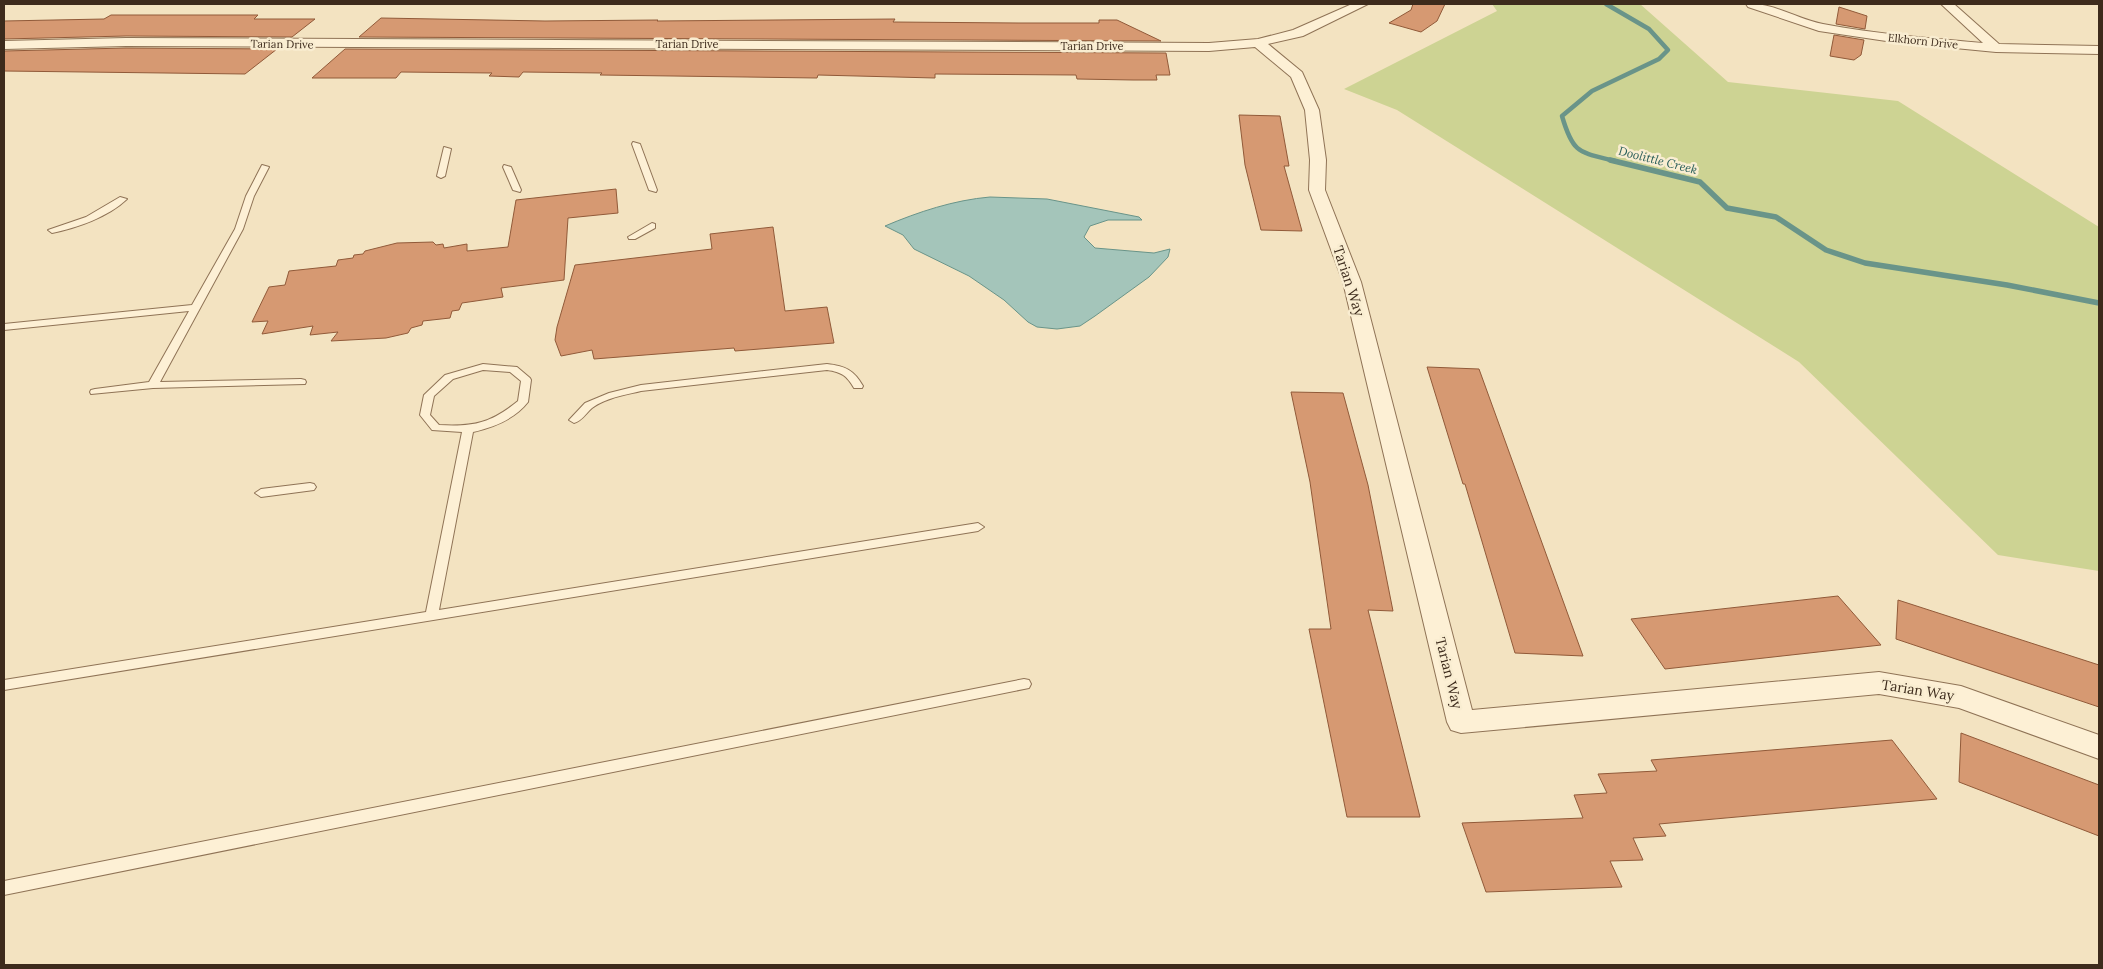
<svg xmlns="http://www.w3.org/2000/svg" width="2103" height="969" viewBox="0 0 2103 969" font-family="Lora,serif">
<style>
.green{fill:#cdd393}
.water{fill:#a4c5ba;stroke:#699489}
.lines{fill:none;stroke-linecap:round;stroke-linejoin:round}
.stream-far1{stroke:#699489;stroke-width:4.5}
.stream{stroke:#699489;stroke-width:5.5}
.building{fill:#d69972;stroke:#915a39}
.service-casing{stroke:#8f7356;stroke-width:2}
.minor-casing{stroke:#8f7356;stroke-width:2}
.service{fill:#fdf0d5;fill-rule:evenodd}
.minor{fill:#fdf0d5;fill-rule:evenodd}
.labels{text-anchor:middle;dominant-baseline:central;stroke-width:5;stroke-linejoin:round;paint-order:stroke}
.far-street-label{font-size:11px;fill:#3d2b1c;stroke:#f9edd1}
.far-water-label{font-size:12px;font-style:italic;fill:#295e5a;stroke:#f9edd1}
.street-label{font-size:14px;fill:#3d2b1c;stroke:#f9edd1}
</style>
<rect width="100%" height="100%" fill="#f3e3c1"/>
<path class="green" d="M 1492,4 L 1640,4 L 1728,82 L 1898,101 L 2099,227 L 2099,571 L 1998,555 L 1799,362 L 1397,110 L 1344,89 L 1497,11 Z"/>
<path class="water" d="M 990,197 L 1047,199 L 1139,217 L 1142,220 L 1108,220 L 1090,226 L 1084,237 L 1095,248 L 1154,253 L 1170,249 L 1168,257 L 1149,277 L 1095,316 L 1080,326 L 1057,329 L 1037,327 L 1028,322 L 1004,300 L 969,276 L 914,249 L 903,235 L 885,226 C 918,212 954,200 990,197 Z"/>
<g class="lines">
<path class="stream-far1" d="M 1606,4 L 1649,29 L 1668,50 L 1659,59 L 1592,91 L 1562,116 C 1573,154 1579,152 1615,161"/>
<path class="stream" d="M 1610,160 L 1700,182 L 1727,208 L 1776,217 L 1826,250 L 1865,263 L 2007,285 L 2099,303"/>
</g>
<path class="building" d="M 1413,4 L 1445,4 L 1437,21 L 1421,32 L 1389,23 L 1411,10 Z
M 1839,7 L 1867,16 L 1865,29 L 1836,24 Z
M 111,15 L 258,15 L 254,19 L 315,19 L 292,37 L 126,36 L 4,39 L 4,21 L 104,19 Z
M 381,18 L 545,21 L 658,20 L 657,21 L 895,19 L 893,22 L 1018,23 L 1099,23 L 1099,20 L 1117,20 L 1161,41 L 359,37 Z
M 1834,35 L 1864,40 L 1861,55 L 1854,60 L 1830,56 Z
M 126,48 L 277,49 L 245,74 L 4,71 L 4,51 Z
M 345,49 L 1166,53 L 1170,75 L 1156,75 L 1157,80 L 1133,80 L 1077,79 L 1076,75 L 935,74 L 935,78 L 818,75 L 817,78 L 600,75 L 602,73 L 523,72 L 519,77 L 489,76 L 492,73 L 401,72 L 396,78 L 312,78 Z
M 1239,115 L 1280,116 L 1289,166 L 1284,166 L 1302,231 L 1261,230 L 1245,165 Z
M 616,189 L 618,213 L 568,218 L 564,280 L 501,288 L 503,297 L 462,303 L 459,310 L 452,311 L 450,318 L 423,321 L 422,325 L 411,328 L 408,333 L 386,338 L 331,341 L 338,332 L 310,335 L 313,326 L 262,334 L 268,321 L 252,322 L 269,287 L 285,285 L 289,271 L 336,266 L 338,260 L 353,258 L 354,255 L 363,254 L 365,251 L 397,243 L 433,242 L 436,245 L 443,244 L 444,248 L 467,244 L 467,251 L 508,247 L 516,200 Z
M 773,227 L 785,311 L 827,307 L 834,343 L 735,351 L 734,348 L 594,359 L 592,350 L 561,356 L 555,340 L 557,327 L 575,265 L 712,249 L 710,234 Z
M 1427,367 L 1479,369 L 1583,656 L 1515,653 L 1465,484 L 1463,484 Z
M 1291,392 L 1343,393 L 1368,485 L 1393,611 L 1368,610 L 1420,817 L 1347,817 L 1309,629 L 1331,629 L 1310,482 Z
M 1838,596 L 1881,645 L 1665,669 L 1631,619 Z
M 1898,600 L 2099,665 L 2099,707 L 1896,639 Z
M 1961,733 L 2099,785 L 2099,836 L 1959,782 Z
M 1892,740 L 1937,799 L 1659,824 L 1666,836 L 1633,838 L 1643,860 L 1610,861 L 1622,887 L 1486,892 L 1462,823 L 1583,818 L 1574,795 L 1607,793 L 1598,774 L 1657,771 L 1651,760 Z"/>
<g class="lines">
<g class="service-casing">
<path id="service" d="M 633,142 L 640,144 L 657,190 L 656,192 L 649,190 L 632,144 Z
M 444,147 L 451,149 L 445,176 L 441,178 L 437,176 Z
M 262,165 L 269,167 L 254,196 L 243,229 L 160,382 L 301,379 L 305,380 L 306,382 L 305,384 L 153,388 L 91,394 L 90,392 L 91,390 L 95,389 L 149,382 L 189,311 L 4,330 L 4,324 L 192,305 L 235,229 L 246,196 Z
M 504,165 L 511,167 L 521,190 L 520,192 L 513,190 L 503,167 Z
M 120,197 L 127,199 C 108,217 77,228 52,233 L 48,230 L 86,217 Z
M 652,223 L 655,224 L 655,228 L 635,239 L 629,239 L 628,237 Z
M 483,364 L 517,367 L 530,378 L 531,380 L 528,402 C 515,419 494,427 473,432 L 439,610 L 978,523 L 984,527 L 978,531 L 4,690 L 4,680 L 426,612 L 462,432 L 432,430 L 420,415 L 424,395 L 445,375 ZM 483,370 L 510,372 L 521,381 L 518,401 C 491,423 474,427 439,425 L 430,415 L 434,396 L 453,379 Z
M 827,364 C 845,366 854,370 863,386 L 862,388 L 854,388 C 847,376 842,372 827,370 L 641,391 C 625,395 605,398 592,408 C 586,413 582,421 574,423 L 569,420 L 585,403 L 609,393 L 641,385 Z
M 310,483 L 314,484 L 316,487 L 314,490 L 261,497 L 255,493 L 261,489 Z
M 1024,679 L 1029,680 L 1031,684 L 1029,688 L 1024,689 L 4,895 L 4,881 Z"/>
</g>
<g class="minor-casing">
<path id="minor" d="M 1352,4 L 1368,4 L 1303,36 L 1268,44 L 1302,72 L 1319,110 L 1326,160 L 1325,190 L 1361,282 L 1472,710 L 1879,672 L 1961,686 L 2099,735 L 2099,759 L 1959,708 L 1879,694 L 1461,733 L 1451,730 L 1447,722 L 1343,282 L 1309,190 L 1310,160 L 1305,110 L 1291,77 L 1255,47 L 1209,51 L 126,46 L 4,49 L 4,41 L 126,38 L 1209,43 L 1258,39 L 1293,30 Z
M 1746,4 C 1773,2 1796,19 1823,24 C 1875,34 1929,38 1983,43 L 1941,4 L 1954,4 L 1999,44 L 2099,46 L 2099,54 L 1996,52 L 1893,42 L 1819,31 L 1748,7 Z"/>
</g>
<use href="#service" class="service"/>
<use href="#minor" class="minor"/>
</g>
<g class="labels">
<g class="far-street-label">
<text transform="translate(1923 41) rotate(6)">Elkhorn Drive</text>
<text transform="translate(282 44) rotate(1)">Tarian Drive</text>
<text x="687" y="44">Tarian Drive</text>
<text x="1092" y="46">Tarian Drive</text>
</g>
<g class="far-water-label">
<text transform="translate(1658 160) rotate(14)">Doolittle Creek</text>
</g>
<g class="street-label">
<text transform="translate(1349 281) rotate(72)">Tarian Way</text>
<text transform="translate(1449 673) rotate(76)">Tarian Way</text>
<text transform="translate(1918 690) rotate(9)">Tarian Way</text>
</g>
</g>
<rect width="2103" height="969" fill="none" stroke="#3d2b1c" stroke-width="10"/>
</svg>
